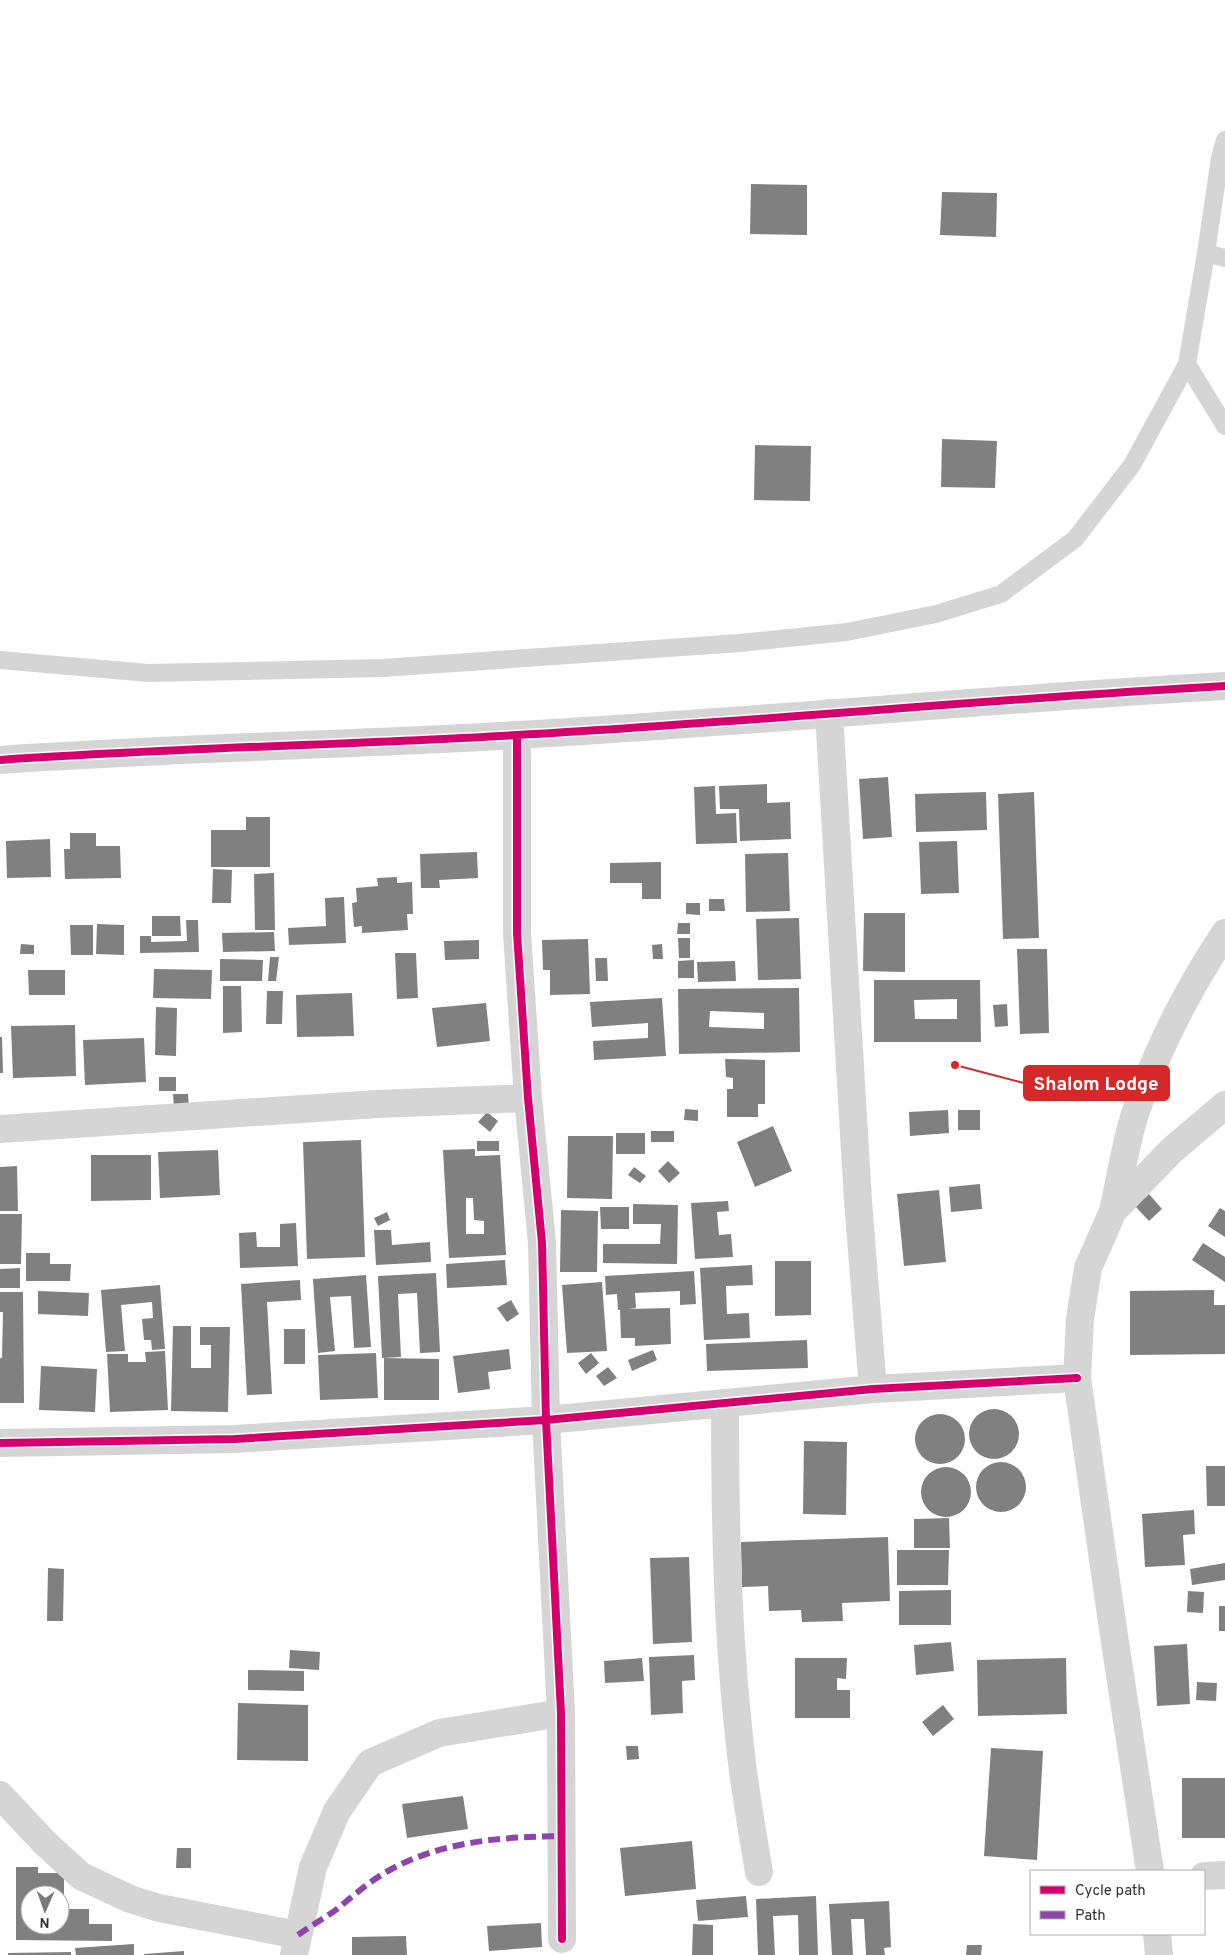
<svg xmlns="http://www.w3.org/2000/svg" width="1225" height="1955" viewBox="0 0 1225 1955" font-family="Overpass,sans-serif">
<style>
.building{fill:#808080;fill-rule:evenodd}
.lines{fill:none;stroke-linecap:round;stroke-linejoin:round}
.lane{stroke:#d5d5d5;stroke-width:18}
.street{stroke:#d5d5d5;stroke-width:28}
.quiet{stroke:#8e44ad;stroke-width:6;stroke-dasharray:12 6;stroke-linecap:butt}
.cycleway-casing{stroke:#fff;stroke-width:11}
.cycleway{stroke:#d6006c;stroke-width:8}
.leader{fill:none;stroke:#d62828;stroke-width:2}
.callout-dot{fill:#d62828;stroke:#fff;stroke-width:2}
.callout{fill:#d62828;stroke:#d62828;stroke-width:2}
.callout-label{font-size:19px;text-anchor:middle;font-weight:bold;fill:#fff}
</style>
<rect width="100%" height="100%" fill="#fff"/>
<path class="building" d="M 751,184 L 807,185 L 807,235 L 750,234 Z
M 942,192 L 997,193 L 996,237 L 940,235 Z
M 942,439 L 997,441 L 995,488 L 941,487 Z
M 755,445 L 811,446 L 810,501 L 754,500 Z
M 888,777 L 892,837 L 863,839 L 859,779 Z
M 767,784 L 767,803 L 790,802 L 791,839 L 740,841 L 739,809 L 720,809 L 719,786 Z
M 715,786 L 716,814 L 736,813 L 737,843 L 696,844 L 694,787 Z
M 986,792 L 987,830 L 916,832 L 915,794 Z
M 1034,792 L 1039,938 L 1003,939 L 998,794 Z
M 246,817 L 270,817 L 270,867 L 211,867 L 211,830 L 246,830 Z
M 70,833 L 96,833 L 96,846 L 120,846 L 121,878 L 65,879 L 64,849 L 70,849 Z
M 50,839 L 51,877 L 7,878 L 6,841 Z
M 957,841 L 959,893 L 921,894 L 919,842 Z
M 477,852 L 478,878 L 439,880 L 440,888 L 421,888 L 420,854 Z
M 788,853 L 790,911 L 746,912 L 745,854 Z
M 661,862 L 661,899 L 642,899 L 642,883 L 610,883 L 610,863 Z
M 213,869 L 232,870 L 231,903 L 212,903 Z
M 274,873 L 275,930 L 255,930 L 254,874 Z
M 397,877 L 397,883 L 412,882 L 413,914 L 407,914 L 408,930 L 362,933 L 362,926 L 354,927 L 352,903 L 357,902 L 356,888 L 378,886 L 377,878 Z
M 344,897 L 346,943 L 289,945 L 288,928 L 326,926 L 325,898 Z
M 709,899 L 724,899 L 725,911 L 709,911 Z
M 686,903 L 700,903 L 700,915 L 686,914 Z
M 864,913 L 905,913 L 905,972 L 863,971 Z
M 152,916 L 180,916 L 181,936 L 152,936 Z
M 799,918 L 801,979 L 758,980 L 756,919 Z
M 186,920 L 198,920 L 199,952 L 140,953 L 140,936 L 151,936 L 151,942 L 187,941 Z
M 678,923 L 690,923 L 690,934 L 677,934 Z
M 97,924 L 124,925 L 124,955 L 96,954 Z
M 70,925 L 93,925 L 93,955 L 71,955 Z
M 274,932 L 275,951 L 223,952 L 222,933 Z
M 678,938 L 690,938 L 690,958 L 679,958 Z
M 588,939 L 590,994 L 550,995 L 550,970 L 543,970 L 542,940 Z
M 479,940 L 479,959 L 445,960 L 444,941 Z
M 21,944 L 34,945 L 34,954 L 20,954 Z
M 662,944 L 663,959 L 653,959 L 652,945 Z
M 1017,949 L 1047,949 L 1049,1033 L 1020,1034 Z
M 395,953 L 416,953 L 418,998 L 397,999 Z
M 270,957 L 279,957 L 276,981 L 268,981 Z
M 595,958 L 607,958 L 608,981 L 596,981 Z
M 220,959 L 263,960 L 262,981 L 220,981 Z
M 694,960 L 694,978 L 678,978 L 678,961 Z
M 735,961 L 736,981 L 698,982 L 697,962 Z
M 154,969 L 212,970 L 211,999 L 153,998 Z
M 28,970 L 65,970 L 65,995 L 29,995 Z
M 874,980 L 980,980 L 981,1042 L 874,1042 ZM 957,999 L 957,1019 L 915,1019 L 914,1000 Z
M 223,986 L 241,986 L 242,1032 L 223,1033 Z
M 799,988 L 800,1052 L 679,1054 L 678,989 ZM 710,1011 L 764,1013 L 764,1029 L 709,1027 Z
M 267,991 L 283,991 L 282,1024 L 266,1024 Z
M 352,993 L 354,1036 L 297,1037 L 296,995 Z
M 662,998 L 666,1056 L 594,1060 L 593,1041 L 648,1038 L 648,1023 L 592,1027 L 590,1002 Z
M 486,1003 L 490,1041 L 437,1047 L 432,1008 Z
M 1007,1004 L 1008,1026 L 995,1027 L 993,1005 Z
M 156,1007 L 177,1008 L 176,1056 L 155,1055 Z
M 75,1025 L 76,1076 L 13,1078 L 11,1026 Z
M 0,1037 L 2,1037 L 3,1073 L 0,1073 Z
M 144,1038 L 146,1082 L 85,1085 L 83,1040 Z
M 725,1059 L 765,1060 L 765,1104 L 758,1104 L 758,1117 L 727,1117 L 727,1089 L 733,1089 L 733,1078 L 726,1077 Z
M 159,1077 L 176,1077 L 176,1091 L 159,1091 Z
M 173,1094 L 188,1094 L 189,1108 L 174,1108 Z
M 685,1109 L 698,1110 L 698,1121 L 684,1120 Z
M 948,1110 L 949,1133 L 910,1136 L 909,1112 Z
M 958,1110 L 980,1110 L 980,1130 L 958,1130 Z
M 487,1112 L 498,1121 L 490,1132 L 478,1122 Z
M 773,1126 L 792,1171 L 755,1187 L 737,1142 Z
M 651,1131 L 674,1131 L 674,1142 L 651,1142 Z
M 616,1133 L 645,1133 L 645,1154 L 616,1154 Z
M 568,1136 L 613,1136 L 612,1199 L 567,1198 Z
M 361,1140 L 365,1257 L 307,1259 L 303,1142 Z
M 477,1141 L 499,1141 L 499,1151 L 477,1151 Z
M 475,1149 L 475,1156 L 500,1155 L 506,1255 L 449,1258 L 443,1150 ZM 466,1198 L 473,1198 L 474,1220 L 484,1221 L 484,1234 L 466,1234 Z
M 218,1150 L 220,1195 L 160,1198 L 158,1152 Z
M 91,1155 L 151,1155 L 151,1200 L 91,1201 Z
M 668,1161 L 680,1173 L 669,1183 L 658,1171 Z
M 17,1166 L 18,1211 L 0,1211 L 0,1167 Z
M 634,1167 L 646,1176 L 640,1183 L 628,1175 Z
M 980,1184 L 982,1209 L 951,1212 L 949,1187 Z
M 939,1190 L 946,1262 L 904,1266 L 897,1194 Z
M 1149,1194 L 1162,1209 L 1149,1221 L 1135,1206 Z
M 728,1201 L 729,1211 L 717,1212 L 719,1235 L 731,1234 L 733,1257 L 695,1259 L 691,1203 Z
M 633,1204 L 678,1205 L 677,1264 L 603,1263 L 603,1244 L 660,1244 L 661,1224 L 633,1224 Z
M 600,1207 L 629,1207 L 629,1229 L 601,1229 Z
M 1220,1208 L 1225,1211 L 1225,1237 L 1208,1226 Z
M 561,1210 L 598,1211 L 597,1272 L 560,1272 Z
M 387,1212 L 390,1220 L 378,1226 L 374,1218 Z
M 0,1214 L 22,1214 L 21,1264 L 0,1264 Z
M 296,1223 L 298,1266 L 240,1268 L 239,1233 L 256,1232 L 257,1247 L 280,1247 L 280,1224 Z
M 374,1230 L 391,1230 L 392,1245 L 430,1242 L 431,1262 L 376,1265 Z
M 1203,1243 L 1225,1257 L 1225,1282 L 1192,1260 Z
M 26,1253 L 50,1253 L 50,1264 L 71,1264 L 70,1281 L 26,1281 Z
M 505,1260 L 507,1285 L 447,1288 L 446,1264 Z
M 775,1261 L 811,1261 L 811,1315 L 775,1316 Z
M 752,1265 L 753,1285 L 726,1286 L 727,1314 L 749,1313 L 750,1338 L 704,1340 L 700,1268 Z
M 20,1268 L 20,1288 L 0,1288 L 0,1269 Z
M 694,1271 L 696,1304 L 680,1305 L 680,1291 L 635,1293 L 636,1308 L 628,1309 L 670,1308 L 671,1344 L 635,1346 L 635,1338 L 621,1338 L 620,1310 L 618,1310 L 617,1294 L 606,1295 L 605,1276 Z
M 436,1273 L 440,1352 L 420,1353 L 417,1293 L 398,1294 L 401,1357 L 382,1358 L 378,1276 Z
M 366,1275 L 371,1347 L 354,1348 L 351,1296 L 330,1297 L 335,1351 L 318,1353 L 313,1279 Z
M 300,1280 L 301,1300 L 267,1302 L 272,1394 L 247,1395 L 241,1284 Z
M 602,1282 L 607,1351 L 567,1353 L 562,1285 Z
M 160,1285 L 165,1349 L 152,1350 L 151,1340 L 144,1340 L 142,1319 L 153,1318 L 152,1302 L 121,1305 L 125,1351 L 106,1352 L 101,1290 Z
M 1214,1290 L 1214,1305 L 1225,1305 L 1225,1354 L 1130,1355 L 1130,1291 Z
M 38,1291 L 89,1293 L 88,1316 L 38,1314 Z
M 0,1292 L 23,1292 L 24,1403 L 0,1403 L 0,1358 L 2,1358 L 3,1312 L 0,1312 Z
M 511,1300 L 519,1314 L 507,1322 L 497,1308 Z
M 173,1326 L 191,1326 L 191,1368 L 211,1368 L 211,1345 L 200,1345 L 200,1327 L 230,1327 L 228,1412 L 171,1411 Z
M 284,1329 L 305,1329 L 305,1364 L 284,1364 Z
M 807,1340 L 808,1368 L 707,1371 L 706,1344 Z
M 509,1349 L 511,1369 L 488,1372 L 490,1389 L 458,1393 L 453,1356 Z
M 653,1350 L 657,1360 L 632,1371 L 628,1360 Z
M 165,1351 L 168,1410 L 110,1412 L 107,1354 L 128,1354 L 128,1362 L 146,1362 L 145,1352 Z
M 376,1353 L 378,1398 L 320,1400 L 318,1355 Z
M 591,1353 L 599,1363 L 586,1374 L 578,1363 Z
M 384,1358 L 439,1359 L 439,1400 L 384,1400 Z
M 41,1366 L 97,1369 L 95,1412 L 39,1410 Z
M 608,1367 L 617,1378 L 604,1386 L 596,1376 Z
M969 1434a25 25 0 1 1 50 0a25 25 0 1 1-50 0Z
M915 1439a25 25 0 1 1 50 0a25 25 0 1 1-50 0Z
M 804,1441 L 847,1442 L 846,1515 L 803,1514 Z
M976 1487a25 25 0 1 1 50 0a25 25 0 1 1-50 0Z
M 1206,1466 L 1225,1466 L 1225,1506 L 1207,1506 Z
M921 1492a25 25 0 1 1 50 0a25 25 0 1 1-50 0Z
M 1194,1510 L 1195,1534 L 1183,1535 L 1185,1565 L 1145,1567 L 1142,1514 Z
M 949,1518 L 950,1548 L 914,1548 L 914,1519 Z
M 888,1537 L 890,1601 L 842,1603 L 843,1621 L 802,1622 L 801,1610 L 769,1611 L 768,1586 L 742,1587 L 741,1542 Z
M 897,1550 L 949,1550 L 948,1585 L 897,1585 Z
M 689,1557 L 692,1642 L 653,1644 L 650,1558 Z
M 1225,1563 L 1225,1580 L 1192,1585 L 1190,1569 Z
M 48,1568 L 64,1569 L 63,1621 L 47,1621 Z
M 951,1590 L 951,1625 L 899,1625 L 899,1591 Z
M 1188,1591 L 1204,1592 L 1203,1613 L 1187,1612 Z
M 1219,1606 L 1225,1606 L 1225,1631 L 1219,1631 Z
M 951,1642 L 954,1671 L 916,1675 L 914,1645 Z
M 1187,1644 L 1190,1704 L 1157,1706 L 1154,1646 Z
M 290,1650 L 320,1652 L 319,1670 L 289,1668 Z
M 694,1655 L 695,1680 L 682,1681 L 683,1713 L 651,1715 L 649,1657 Z
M 642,1658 L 644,1681 L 605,1683 L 604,1661 Z
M 795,1658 L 847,1658 L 846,1679 L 837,1678 L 837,1690 L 850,1690 L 850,1718 L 795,1718 Z
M 1066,1658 L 1067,1714 L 978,1716 L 977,1660 Z
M 248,1670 L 304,1671 L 304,1691 L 248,1690 Z
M 1197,1682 L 1217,1683 L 1216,1701 L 1196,1700 Z
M 238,1703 L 308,1705 L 308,1761 L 237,1760 Z
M 943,1705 L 954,1719 L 933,1736 L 922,1722 Z
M 626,1746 L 638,1746 L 639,1759 L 627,1760 Z
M 991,1748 L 1043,1751 L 1037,1860 L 984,1856 Z
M 1182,1778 L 1225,1778 L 1225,1838 L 1182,1838 Z
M 463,1796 L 468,1829 L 407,1838 L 402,1804 Z
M 692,1841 L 696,1889 L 625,1896 L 620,1848 Z
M 177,1848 L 191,1848 L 191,1868 L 176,1868 Z
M 16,1867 L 38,1867 L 38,1873 L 64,1873 L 64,1900 L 60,1900 L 60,1895 L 30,1895 L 30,1925 L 60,1925 L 60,1909 L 89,1909 L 89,1924 L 112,1924 L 112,1941 L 16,1940 Z
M 746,1896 L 748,1917 L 698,1921 L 696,1900 Z
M 816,1896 L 818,1955 L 799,1955 L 798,1915 L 773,1916 L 775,1955 L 758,1955 L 756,1899 Z
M 889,1901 L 891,1947 L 884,1948 L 885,1955 L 866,1955 L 864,1919 L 851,1919 L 853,1955 L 832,1955 L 829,1904 Z
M 541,1923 L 542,1947 L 489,1951 L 487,1926 Z
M 693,1924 L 713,1925 L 713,1955 L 692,1955 Z
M 406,1936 L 407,1955 L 352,1955 L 352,1937 Z
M 134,1944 L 134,1955 L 76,1955 L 75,1948 Z
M 967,1945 L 982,1945 L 981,1955 L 966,1955 Z
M 184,1951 L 184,1955 L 144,1955 L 144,1954 Z
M 71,1952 L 71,1955 L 8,1955 L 8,1953 Z"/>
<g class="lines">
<path class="lane" d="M 1206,253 L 1225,258
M 1187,364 L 1225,426
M 0,660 L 148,673 L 383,668 L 740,643 L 847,632 L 936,614 L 1001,594 L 1075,539 L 1132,465 L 1187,364 L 1206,253 L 1220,158 L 1225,140"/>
<path class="street" d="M 829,713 L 858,1201 L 873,1389
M 517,735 L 517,933 L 528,1098 L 542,1243 L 546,1420 L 561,1713 L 562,1939
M 0,760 C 172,748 345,745 517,735 C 753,722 989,699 1225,686
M 0,1129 L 377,1104 L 528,1098
M 1113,1211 C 1120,1180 1125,1147 1134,1117 C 1155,1053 1188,989 1225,933
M 725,1404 C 725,1518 727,1631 740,1745 C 744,1787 752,1830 759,1872
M 0,1443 L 235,1439 L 546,1420 L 873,1389 L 1077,1378
M 0,1795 L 45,1843 L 81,1876 L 130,1899 L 159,1908 L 298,1935
M 1150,1871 L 1113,1629 L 1077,1378 L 1080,1319 L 1088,1268 L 1113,1211 L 1171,1151 L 1225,1105
M 1204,1876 L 1225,1875
M 1157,1934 L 1159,1955
M 294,1955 L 313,1867 L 337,1811 L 370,1763 L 439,1733 L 561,1713"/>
<path class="quiet" d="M 298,1935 C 309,1927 321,1920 333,1912 C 351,1898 368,1882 388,1871 C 441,1841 502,1837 562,1836"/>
<g class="cycleway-casing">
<path id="cycleway" d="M 517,735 L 517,933 L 528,1098 L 542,1243 L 546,1420 L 561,1713 L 562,1939
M 0,760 C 172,748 345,745 517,735 C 753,722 989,699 1225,686
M 0,1443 L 235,1439 L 546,1420 L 873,1389 L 1077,1378"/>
</g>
<use href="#cycleway" class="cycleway"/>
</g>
<path class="leader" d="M955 1065L1024 1083"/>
<circle class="callout-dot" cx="955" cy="1065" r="5"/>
<rect class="callout" x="1024" y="1066" width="145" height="34" rx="5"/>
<g class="callout-label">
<text x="1096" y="1090">Shalom Lodge</text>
</g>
<rect x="1030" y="1870" width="175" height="65" fill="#ffffff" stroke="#adadad"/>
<rect x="1040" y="1886" width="25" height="8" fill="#d6006c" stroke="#adadad"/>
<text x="1075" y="1895" font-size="15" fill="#313131">Cycle path</text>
<rect x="1040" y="1911" width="25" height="8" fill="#8e44ad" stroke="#adadad"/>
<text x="1075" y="1920" font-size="15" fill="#313131">Path</text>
<g transform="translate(45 1910) rotate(182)"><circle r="24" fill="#ffffff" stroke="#adadad"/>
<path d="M0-4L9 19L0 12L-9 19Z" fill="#797979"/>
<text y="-8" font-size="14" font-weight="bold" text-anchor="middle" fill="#313131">N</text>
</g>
</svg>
